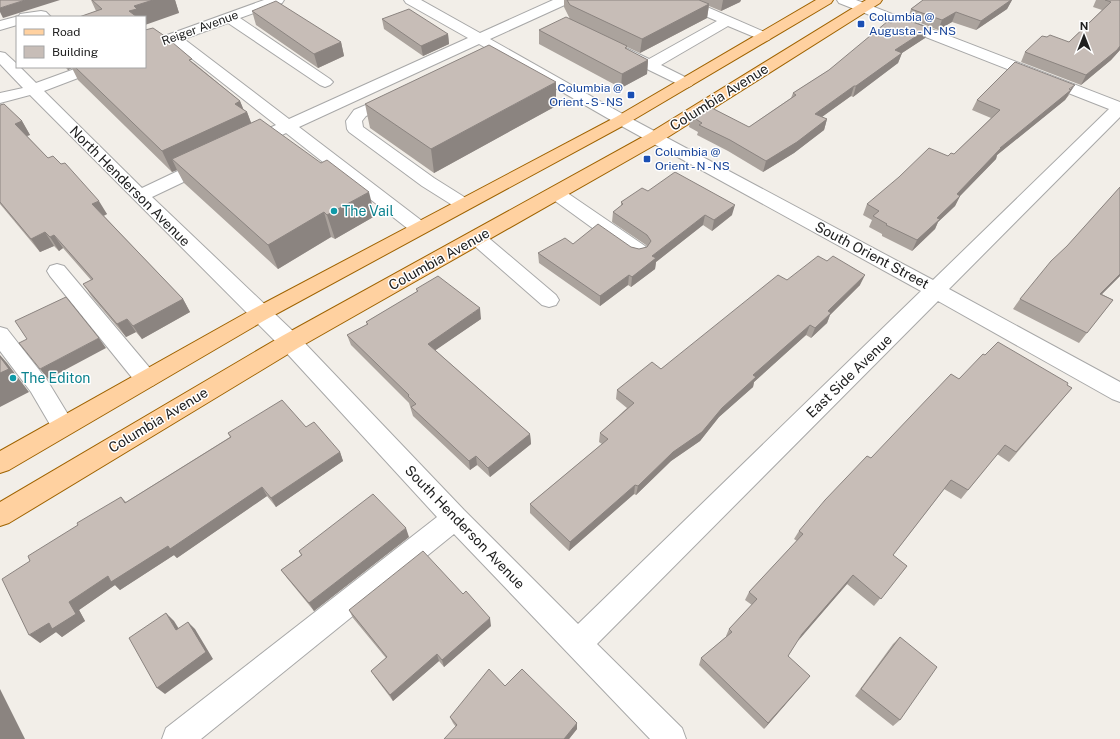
<svg xmlns="http://www.w3.org/2000/svg" width="1120" height="739" viewBox="0 0 1120 739" font-family="'Public Sans',sans-serif">
<style>
.lines{fill:none;stroke-linecap:round;stroke-linejoin:round}
.minor-casing{stroke:#a8a8a8;stroke-width:2}
.major-casing{stroke:#9f6300;stroke-width:2}
.minor{fill:#fff;fill-rule:evenodd}
.major{fill:#ffd1a0;fill-rule:evenodd}
.wall{fill:#aba39d}
.shaded-wall{fill:#8b8480}
.building{fill:#c7bdb7;stroke:#8b8480}
.transit-dot{fill:#1a4fb4;stroke:#fff;stroke-width:1.5}
.culture-dot{fill:#0f9aa8;stroke:#fff;stroke-width:1.5}
.labels{text-anchor:middle;dominant-baseline:central;stroke-width:3;stroke-linejoin:round;paint-order:stroke}
.far-transit-label{font-size:12px;fill:#164399;stroke:#fff;text-anchor:start}
.far-street-label{font-size:12px;fill:#212121;stroke:#fff}
.street-label{font-size:14px;fill:#212121;stroke:#fff}
.culture-label{font-size:14px;fill:#0d838f;stroke:#fff;text-anchor:start}
</style>
<rect width="100%" height="100%" fill="#f2eee8"/>
<g class="lines">
<g class="minor-casing">
<path id="minor" d="M 264,0 L 284,0 L 282,3 L 240,18 L 330,79 L 333,82 L 330,85 L 325,87 L 320,85 L 228,23 L 184,39 L 289,119 L 468,38 L 406,3 L 404,0 L 421,0 L 480,33 L 553,0 L 571,0 L 569,3 L 490,39 L 628,117 L 933,280 L 1109,109 L 839,3 L 837,0 L 856,0 L 1120,102 L 1120,117 L 949,289 L 1120,382 L 1120,402 L 1112,399 L 938,301 L 597,644 L 682,728 L 686,739 L 650,739 L 454,534 L 201,739 L 162,739 L 166,728 L 437,517 L 282,348 L 30,95 L 0,103 L 0,93 L 23,88 L 0,64 L 0,52 L 5,53 L 17,64 L 17,67 L 20,67 L 36,83 L 80,67 L 102,67 L 99,70 L 44,91 L 142,188 L 201,160 L 207,159 L 213,160 L 216,164 L 213,168 L 152,197 L 298,336 L 464,510 L 578,624 L 921,291 L 616,123 L 479,44 L 299,127 L 426,224 L 428,228 L 426,232 L 419,234 L 412,232 L 286,133 C 274,139 257,151 243,148 L 241,144 L 243,140 L 276,125 L 172,43 L 145,52 L 145,43 Z
M 673,0 L 691,0 L 769,34 L 771,37 L 769,40 L 764,41 L 728,26 L 661,65 L 691,80 L 694,83 L 691,86 L 686,88 L 616,54 L 614,51 L 616,48 L 621,47 L 626,48 L 649,59 L 717,21 L 675,3 Z
M 41,11 L 46,12 L 51,17 L 17,17 L 17,25 L 0,30 L 0,21 L 19,16 L 20,14 Z
M 394,93 L 400,95 L 402,98 L 400,101 L 366,116 L 362,121 L 363,127 L 434,178 L 469,200 L 472,204 L 469,208 L 463,210 L 457,208 L 422,186 L 349,132 L 347,129 L 346,121 L 354,110 Z
M 557,188 L 563,190 L 645,246 L 648,251 L 645,256 L 638,258 L 631,256 L 551,198 L 548,194 L 551,190 Z
M 477,232 L 484,234 L 556,295 L 559,300 L 556,305 L 549,307 L 542,305 L 470,242 L 468,238 L 470,234 Z
M 57,264 L 64,266 L 154,373 L 157,379 L 154,385 L 146,388 L 138,385 L 50,276 L 47,271 L 50,266 Z
M 0,327 L 7,329 L 47,380 L 75,426 L 71,433 L 63,436 L 55,433 L 31,392 L 0,351 Z"/>
</g>
<g class="major-casing">
<path id="major" d="M 816,0 L 833,0 L 831,3 L 628,123 L 267,319 L 9,470 L 0,473 L 0,451 L 253,309 L 616,117 Z
M 866,0 L 882,0 L 880,3 L 660,142 L 298,348 L 9,523 L 0,526 L 0,502 L 282,336 L 648,134 Z"/>
</g>
<use href="#minor" class="minor"/>
<use href="#major" class="major"/>
</g>
<path class="wall" d="M 91,0 L 175,0 L 179,13 L 96,11 Z
M 564,0 L 741,0 L 740,2 L 721,11 L 709,6 L 707,18 L 640,53 L 627,47 L 627,49 L 648,60 L 647,74 L 621,88 L 539,44 L 539,30 L 570,19 L 564,7 Z
M 923,0 L 1012,0 L 1007,9 L 976,30 L 952,22 L 938,30 L 908,18 L 911,9 Z
M 1096,0 L 1120,0 L 1120,50 L 1111,60 L 1081,85 L 1021,62 L 1025,52 L 1047,37 L 1069,42 L 1102,10 L 1093,7 Z
M 252,11 L 341,42 L 344,56 L 318,68 L 256,25 Z
M 382,19 L 448,34 L 449,44 L 423,56 L 384,29 Z
M 891,23 L 929,28 L 925,38 L 902,53 L 898,63 L 853,97 L 851,96 L 822,117 L 827,119 L 824,130 L 794,153 L 763,172 L 728,151 L 697,135 L 698,132 L 689,127 L 691,116 L 749,127 L 791,98 L 793,93 L 829,70 Z
M 145,30 L 194,63 L 240,101 L 243,109 L 247,112 L 251,123 L 375,216 L 335,239 L 331,237 L 278,269 L 184,183 L 177,170 L 172,172 L 78,80 L 72,68 L 68,70 L 65,67 L 145,67 Z
M 1069,95 L 1065,100 L 997,155 L 996,159 L 960,196 L 955,206 L 938,222 L 935,229 L 912,251 L 882,236 L 882,234 L 869,227 L 872,220 L 863,215 L 867,204 L 948,156 L 954,154 L 991,118 L 972,110 L 977,100 Z
M 365,104 L 556,106 L 434,173 L 370,128 Z
M 0,105 L 22,121 L 30,135 L 27,136 L 48,158 L 107,214 L 104,216 L 183,299 L 190,312 L 142,339 L 136,332 L 126,337 L 92,297 L 83,284 L 91,280 L 63,248 L 59,251 L 54,246 L 40,252 L 0,204 Z
M 1120,187 L 1120,276 L 1102,294 L 1113,300 L 1079,343 L 1013,309 L 1020,299 Z
M 648,191 L 732,215 L 712,231 L 703,225 L 656,262 L 655,269 L 631,287 L 628,285 L 600,306 L 539,263 L 538,253 L 573,244 L 631,247 L 639,249 L 647,247 L 646,245 L 612,222 L 613,212 L 621,206 L 621,202 Z
M 787,280 L 860,285 L 830,315 L 827,323 L 811,338 L 806,335 L 754,382 L 753,387 L 719,417 L 700,441 L 671,461 L 636,495 L 634,494 L 569,551 L 530,513 L 530,504 L 602,444 L 599,442 L 600,433 L 627,408 L 616,399 L 617,390 L 661,369 Z
M 416,289 L 481,319 L 435,350 L 530,434 L 531,444 L 490,477 L 477,465 L 470,470 L 413,416 L 409,403 L 351,345 L 347,335 L 367,325 L 366,322 L 417,292 Z
M 985,355 L 1067,385 L 1072,388 L 1009,462 L 997,454 L 961,499 L 944,489 L 893,555 L 907,566 L 874,606 L 847,584 L 798,640 L 788,656 L 805,682 L 764,729 L 699,665 L 701,658 L 726,637 L 726,636 L 729,629 L 752,605 L 745,600 L 749,592 L 797,541 L 794,539 L 799,531 L 871,458 Z
M 306,427 L 340,452 L 343,461 L 276,507 L 267,496 L 177,558 L 174,555 L 120,590 L 115,585 L 79,610 L 85,621 L 62,637 L 56,632 L 40,643 L 30,561 L 78,525 L 121,497 L 126,502 L 230,437 L 228,433 Z
M 409,537 L 314,611 L 287,578 L 281,570 L 301,555 L 299,551 Z
M 349,610 L 491,626 L 444,667 L 439,661 L 393,701 L 375,677 L 371,671 L 386,658 L 353,618 Z
M 900,637 L 900,720 L 893,726 L 855,696 L 893,644 Z
M 505,686 L 577,729 L 569,739 L 444,739 L 456,727 L 453,723 L 450,717 Z"/>
<path class="shaded-wall" d="M 25,0 L 60,0 L 3,18 L 0,12 L 0,8 Z
M 153,0 L 175,0 L 179,13 L 145,25 L 145,17 L 131,17 L 129,11 L 134,6 Z
M 723,0 L 741,0 L 740,2 L 721,11 Z
M 1011,0 L 1012,0 L 1007,9 L 976,30 L 981,21 Z
M 709,4 L 707,18 L 640,53 L 642,39 Z
M 956,12 L 952,22 L 938,30 L 942,20 Z
M 929,28 L 925,38 L 902,53 L 898,63 L 853,97 L 856,86 L 895,50 Z
M 448,34 L 449,44 L 423,56 L 421,46 Z
M 341,42 L 344,56 L 318,68 L 314,54 Z
M 1120,46 L 1120,50 L 1111,60 L 1081,85 L 1086,75 Z
M 648,60 L 647,74 L 621,88 L 622,74 Z
M 67,67 L 71,67 L 72,68 L 68,70 Z
M 556,82 L 556,106 L 434,173 L 431,149 Z
M 1075,85 L 1065,100 L 997,155 L 996,159 L 960,196 L 955,206 L 938,222 L 935,229 L 912,251 L 917,240 L 957,194 L 1000,148 Z
M 854,86 L 851,96 L 812,124 L 815,114 Z
M 240,101 L 245,113 L 247,112 L 255,133 L 172,159 L 177,170 L 172,172 L 162,151 L 235,104 Z
M 827,119 L 824,130 L 794,153 L 763,172 L 766,161 Z
M 22,121 L 30,135 L 23,137 L 15,124 Z
M 369,192 L 375,216 L 335,239 L 327,215 Z
M 99,201 L 107,214 L 100,217 L 92,204 Z
M 735,205 L 732,215 L 712,231 L 714,220 Z
M 324,212 L 331,237 L 278,269 L 268,245 Z
M 705,215 L 703,225 L 656,262 L 655,269 L 631,287 L 632,277 L 652,256 Z
M 45,232 L 54,246 L 40,252 L 31,239 Z
M 54,235 L 63,248 L 59,251 L 50,237 Z
M 1120,274 L 1120,276 L 1092,304 L 1100,294 Z
M 629,275 L 628,285 L 600,306 L 600,296 Z
M 865,275 L 860,285 L 830,315 L 827,323 L 811,338 L 815,328 L 828,311 Z
M 183,299 L 190,312 L 142,339 L 133,326 Z
M 480,308 L 481,319 L 430,354 L 428,344 Z
M 127,319 L 136,332 L 126,337 L 117,324 Z
M 810,325 L 806,335 L 754,382 L 753,387 L 719,417 L 700,441 L 671,461 L 636,495 L 638,486 L 673,452 L 722,408 L 753,375 Z
M 99,338 L 106,348 L 48,379 L 40,369 Z
M 0,355 L 7,363 L 29,392 L 0,407 Z
M 530,434 L 531,444 L 490,477 L 488,468 Z
M 340,452 L 343,461 L 276,507 L 271,498 Z
M 476,456 L 477,465 L 470,470 L 469,461 Z
M 635,485 L 634,494 L 569,551 L 570,542 Z
M 262,487 L 267,496 L 177,558 L 174,555 L 120,590 L 115,585 L 79,610 L 85,621 L 62,637 L 56,632 L 40,643 L 29,635 L 49,623 L 69,602 L 108,576 L 168,546 Z
M 406,528 L 409,537 L 314,611 L 309,603 Z
M 853,575 L 847,584 L 798,641 L 802,634 Z
M 166,613 L 174,621 L 184,637 L 176,630 Z
M 490,618 L 491,626 L 444,667 L 442,660 Z
M 188,622 L 195,629 L 213,659 L 165,694 L 157,688 Z
M 437,654 L 439,661 L 393,701 L 390,695 Z
M 810,676 L 805,682 L 764,729 L 768,723 Z
M 0,689 L 25,739 L 0,739 Z
M 577,723 L 577,729 L 569,739 L 564,739 Z"/>
<path class="building" d="M 0,0 L 25,0 L 0,8 Z
M 92,0 L 153,0 L 134,6 L 137,9 L 129,11 L 137,17 L 79,17 L 102,9 Z
M 567,0 L 699,0 L 709,4 L 642,39 L 570,5 Z
M 923,0 L 1011,0 L 981,21 L 956,12 L 942,20 L 911,9 Z
M 1105,0 L 1120,0 L 1120,46 L 1117,50 L 1086,75 L 1025,52 L 1042,36 L 1047,37 L 1050,35 L 1069,42 L 1111,2 Z
M 276,1 L 341,42 L 314,54 L 252,11 Z
M 409,9 L 448,34 L 421,46 L 382,19 Z
M 566,17 L 627,46 L 625,48 L 648,60 L 622,74 L 539,30 Z
M 899,17 L 929,28 L 895,50 L 902,53 L 856,86 L 854,86 L 815,114 L 827,119 L 797,142 L 766,161 L 730,140 L 699,125 L 702,123 L 691,116 L 693,114 L 706,105 L 749,127 L 796,95 L 793,93 L 829,70 L 888,21 L 891,23 Z
M 153,28 L 166,37 L 192,59 L 189,60 L 240,101 L 235,104 L 247,112 L 162,151 L 75,67 L 145,67 L 145,30 Z
M 489,45 L 556,82 L 431,149 L 365,104 Z
M 1015,62 L 1075,85 L 1069,89 L 1071,90 L 1000,148 L 1001,148 L 957,194 L 960,196 L 937,218 L 940,219 L 917,240 L 886,225 L 887,224 L 873,216 L 879,211 L 867,204 L 899,177 L 929,148 L 948,156 L 951,153 L 954,154 L 1000,110 L 977,100 Z
M 4,104 L 22,121 L 15,124 L 48,158 L 53,156 L 61,164 L 65,163 L 99,201 L 92,204 L 183,299 L 133,326 L 127,319 L 117,324 L 83,284 L 93,279 L 54,235 L 50,237 L 45,232 L 31,239 L 0,202 L 0,105 Z
M 260,119 L 321,163 L 327,160 L 369,192 L 327,215 L 324,212 L 268,245 L 172,159 Z
M 675,172 L 735,205 L 714,220 L 705,215 L 652,256 L 656,258 L 632,277 L 629,275 L 600,296 L 538,253 L 565,238 L 573,244 L 598,224 L 631,247 L 639,249 L 647,247 L 651,241 L 647,235 L 613,212 L 623,204 L 621,202 L 642,188 L 648,191 Z
M 1120,187 L 1120,274 L 1100,294 L 1113,300 L 1087,333 L 1020,299 L 1051,261 L 1067,246 Z
M 818,256 L 827,261 L 833,256 L 865,275 L 828,311 L 831,313 L 815,328 L 810,325 L 753,375 L 756,377 L 722,408 L 702,432 L 673,452 L 638,486 L 635,485 L 570,542 L 530,504 L 608,439 L 600,433 L 634,403 L 617,390 L 652,362 L 661,369 L 778,275 L 787,280 Z
M 438,276 L 480,308 L 428,344 L 530,434 L 488,468 L 476,456 L 469,461 L 411,407 L 416,404 L 408,396 L 409,395 L 347,335 L 368,324 L 366,322 L 418,291 L 416,289 Z
M 66,297 L 99,338 L 40,369 L 19,343 L 27,339 L 15,321 Z
M 998,342 L 1068,383 L 1067,385 L 1072,388 L 1016,452 L 1005,445 L 968,490 L 951,480 L 893,555 L 907,566 L 881,599 L 853,575 L 802,634 L 788,656 L 810,676 L 768,723 L 701,658 L 732,632 L 729,629 L 757,599 L 749,592 L 803,534 L 799,531 L 825,500 L 867,456 L 871,458 L 951,374 L 959,379 L 983,354 L 985,355 Z
M 0,357 L 9,369 L 0,373 Z
M 282,400 L 306,427 L 314,422 L 340,452 L 271,498 L 262,487 L 170,549 L 168,546 L 111,582 L 108,576 L 69,602 L 76,614 L 52,629 L 49,623 L 29,635 L 2,579 L 30,561 L 28,556 L 78,525 L 77,523 L 121,497 L 125,503 L 231,437 L 228,433 Z
M 373,494 L 406,528 L 309,603 L 281,570 L 302,555 L 299,551 Z
M 423,551 L 463,594 L 466,591 L 490,618 L 442,660 L 437,654 L 390,695 L 371,671 L 387,657 L 349,610 Z
M 166,613 L 176,630 L 188,622 L 206,652 L 157,688 L 129,638 Z
M 900,637 L 937,667 L 900,720 L 861,689 Z
M 489,669 L 505,686 L 522,669 L 577,723 L 564,739 L 444,739 L 457,725 L 450,717 Z"/>
<g class="transit-dot">
<rect x="857" y="20" width="8" height="8" rx="2"/>
<rect x="627" y="91" width="8" height="8" rx="2"/>
<rect x="643" y="155" width="8" height="8" rx="2"/>
</g>
<g class="culture-dot">
<circle cx="334" cy="211" r="4"/>
<circle cx="13" cy="378" r="4"/>
</g>
<g class="labels">
<g class="far-transit-label">
<text x="869" y="17">Columbia @<tspan x="869" dy="14">Augusta - N - NS</tspan></text>
<text x="623" y="88" text-anchor="end">Columbia @<tspan x="623" dy="14">Orient - S - NS</tspan></text>
<text x="655" y="152">Columbia @<tspan x="655" dy="14">Orient - N - NS</tspan></text>
</g>
<g class="far-street-label">
<text transform="translate(200 28) rotate(-20)">Reiger Avenue</text>
</g>
<g class="street-label">
<text transform="translate(719 97) rotate(-32)">Columbia Avenue</text>
<text transform="translate(130 186) rotate(45)">North Henderson Avenue</text>
<text transform="translate(872 255) rotate(28)">South Orient Street</text>
<text transform="translate(439 259) rotate(-29)">Columbia Avenue</text>
<text transform="translate(849 376) rotate(-44)">East Side Avenue</text>
<text transform="translate(158 420) rotate(-31)">Columbia Avenue</text>
<text transform="translate(465 527) rotate(46)">South Henderson Avenue</text>
</g>
<g class="culture-label">
<text x="342" y="211">The Vail</text>
<text x="21" y="378">The Editon</text>
</g>
</g>
<rect x="16" y="16" width="130" height="52" fill="#ffffff" stroke="#a6a6a6"/>
<rect x="24" y="29" width="20" height="6" fill="#ffd1a0" stroke="#a6a6a6"/>
<text x="52" y="36" font-size="12" fill="#212121">Road</text>
<rect x="24" y="46" width="20" height="12" fill="#c7bdb7" stroke="#a6a6a6"/>
<text x="52" y="56" font-size="12" fill="#212121">Building</text>
<g transform="translate(1084 36)" stroke="#ffffff" stroke-width="3" paint-order="stroke">
<path d="M0-3L7 15L0 10L-7 15Z" fill="#212121"/>
<text y="-6" font-size="11" font-weight="bold" text-anchor="middle" fill="#212121">N</text>
</g>
</svg>
